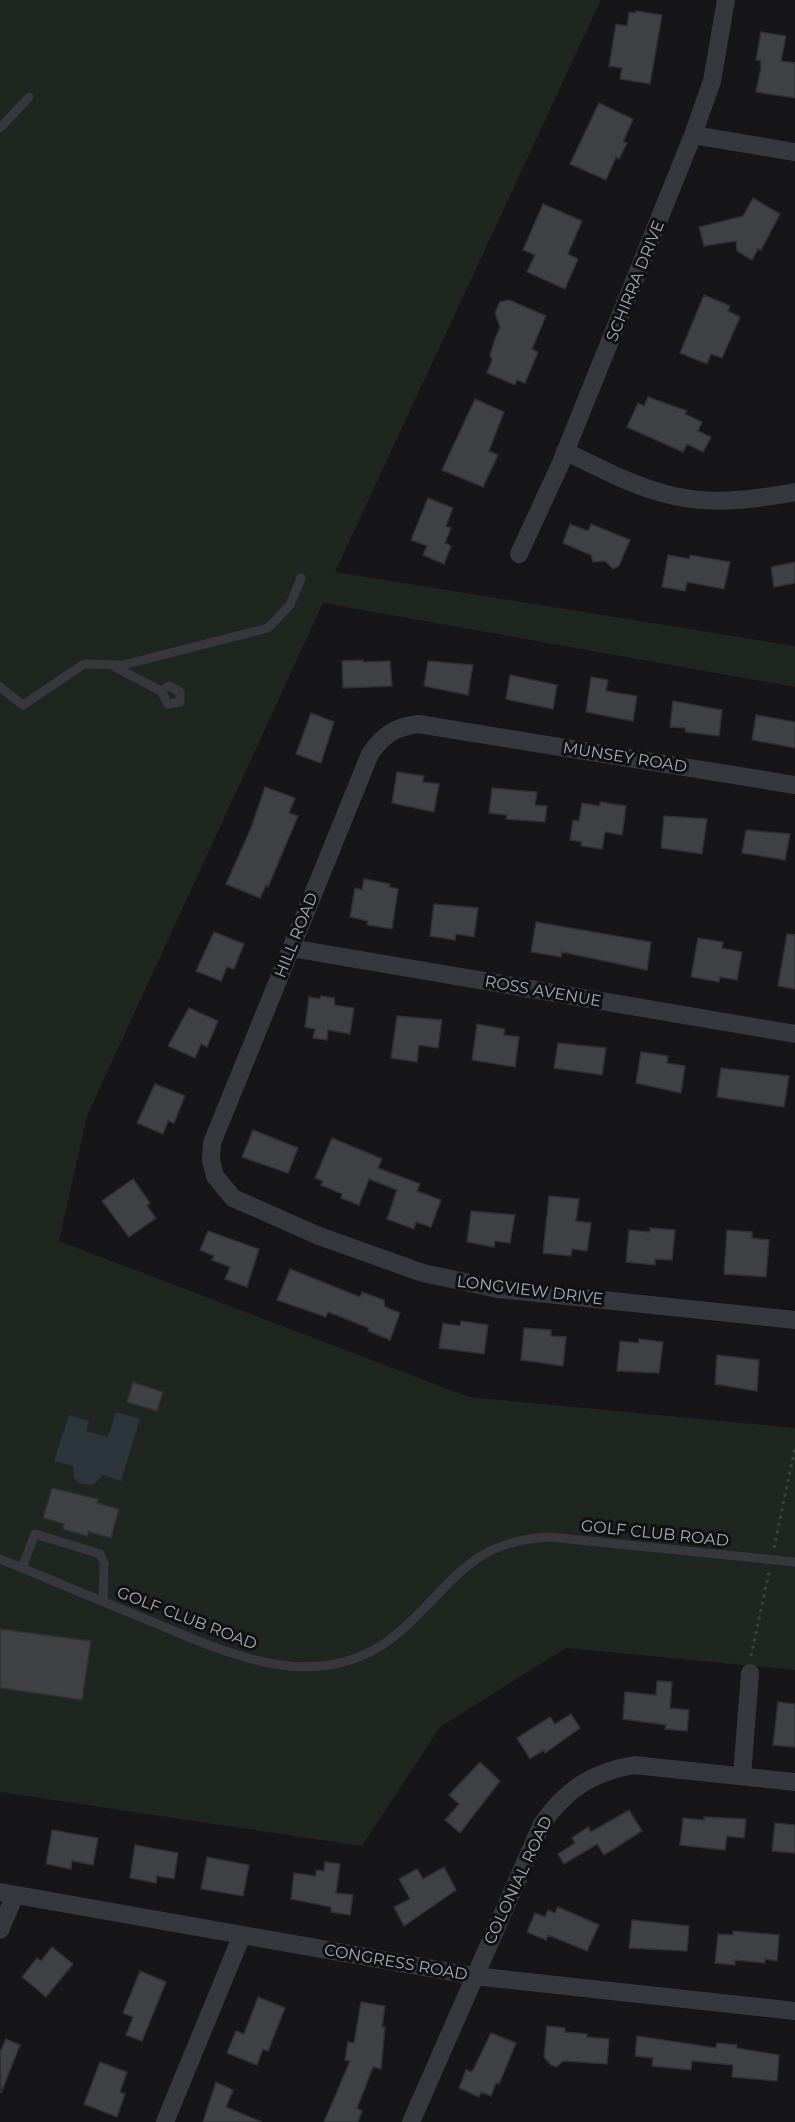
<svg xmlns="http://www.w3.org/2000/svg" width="795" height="2122" viewBox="0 0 795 2122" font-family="Montserrat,sans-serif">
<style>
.green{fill:#1e261f}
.water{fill:#2c353c}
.building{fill:#404145;stroke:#303034;stroke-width:1.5}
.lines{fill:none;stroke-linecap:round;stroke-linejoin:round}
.path{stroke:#3d3f44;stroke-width:3;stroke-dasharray:3 4.5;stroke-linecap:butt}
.lane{stroke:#37383d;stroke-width:9}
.street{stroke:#37383d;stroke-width:18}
.labels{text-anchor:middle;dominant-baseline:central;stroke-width:6;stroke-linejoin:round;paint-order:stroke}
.street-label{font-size:16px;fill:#a8adb8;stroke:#111113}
</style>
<rect width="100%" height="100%" fill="#161618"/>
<path class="green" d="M 0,0 L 601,0 L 335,572 L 795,646 L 795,687 L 323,603 L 87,1116 L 59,1241 L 469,1397 L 795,1428 L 795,1670 L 566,1648 L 440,1727 L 362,1846 L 0,1792 Z"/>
<path class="water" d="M 116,1412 L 140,1419 L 121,1481 L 103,1475 L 93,1485 L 80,1484 L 74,1478 L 73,1466 L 54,1461 L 69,1415 L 89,1421 L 86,1431 L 108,1437 Z"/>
<path class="building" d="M 636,11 L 662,15 L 650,84 L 620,79 L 622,68 L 609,66 L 616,24 L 627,26 L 629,12 L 635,13 Z
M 761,32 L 786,36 L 781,61 L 795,63 L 795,98 L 756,92 L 761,67 L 760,60 L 756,60 Z
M 599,103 L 633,119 L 623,142 L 627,143 L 619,159 L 616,157 L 606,180 L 570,164 Z
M 753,198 L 780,214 L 761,250 L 758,249 L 752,260 L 737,251 L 736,241 L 704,246 L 699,227 L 743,216 Z
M 543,204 L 582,221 L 568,254 L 578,259 L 565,289 L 527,272 L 535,255 L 523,250 Z
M 704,295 L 730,306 L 728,311 L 740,317 L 722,358 L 711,354 L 707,364 L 680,353 Z
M 509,300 L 546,316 L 532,349 L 538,352 L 525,383 L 517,380 L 515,385 L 487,373 L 492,360 L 490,355 L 494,342 L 500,327 L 495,313 L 500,302 Z
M 648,397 L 687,411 L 685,414 L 702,422 L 698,431 L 711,437 L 703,452 L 687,444 L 683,452 L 627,427 L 638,403 L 644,406 Z
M 475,399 L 504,412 L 489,451 L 498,455 L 483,487 L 442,470 Z
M 428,498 L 453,508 L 446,526 L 451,528 L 445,543 L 451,546 L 444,564 L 423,555 L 427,546 L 411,540 Z
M 570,524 L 588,531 L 591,524 L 630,540 L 619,566 L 613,569 L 605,561 L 593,562 L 591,555 L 563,543 Z
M 668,555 L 689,559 L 690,555 L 730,562 L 724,589 L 687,582 L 685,591 L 662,587 Z
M 795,562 L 795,583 L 774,587 L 771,567 Z
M 363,660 L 363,662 L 390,661 L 392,686 L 343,688 L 342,661 Z
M 428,661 L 473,665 L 468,695 L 424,686 Z
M 510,675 L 557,685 L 553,709 L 506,699 Z
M 591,677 L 608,680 L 606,691 L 637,696 L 633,721 L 586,712 Z
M 673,701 L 722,710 L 719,736 L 686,732 L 685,728 L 670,727 Z
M 311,713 L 334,722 L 321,763 L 296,754 Z
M 756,715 L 795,722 L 795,748 L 752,740 Z
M 397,772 L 424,776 L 423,782 L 439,784 L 434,812 L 392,803 Z
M 265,787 L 295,798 L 289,813 L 298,816 L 268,887 L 266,885 L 260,898 L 226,884 L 251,828 Z
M 492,788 L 537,792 L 535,805 L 547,806 L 545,822 L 506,819 L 507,815 L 489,813 Z
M 600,802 L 626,806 L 622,835 L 605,832 L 602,849 L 581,846 L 582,842 L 570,840 L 573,820 L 579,821 L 582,803 L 600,806 Z
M 664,816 L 707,819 L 702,854 L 661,848 Z
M 746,830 L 790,834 L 785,860 L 742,853 Z
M 364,879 L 390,884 L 389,887 L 398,889 L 392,929 L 367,925 L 368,921 L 350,917 L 355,888 L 362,890 Z
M 434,904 L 478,908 L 474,937 L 456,934 L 455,940 L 430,936 Z
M 536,922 L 651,942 L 647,970 L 562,952 L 561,957 L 531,952 Z
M 214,932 L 244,944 L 234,969 L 227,967 L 221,981 L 196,971 Z
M 787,934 L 795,935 L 795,989 L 778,986 Z
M 698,938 L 723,942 L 722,948 L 742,952 L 737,980 L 720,977 L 719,982 L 691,977 Z
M 321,996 L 334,998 L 335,1005 L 354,1008 L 350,1034 L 328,1030 L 327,1040 L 313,1038 L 315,1029 L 305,1027 L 309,997 L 320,999 Z
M 189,1008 L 218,1021 L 207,1047 L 201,1044 L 195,1058 L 168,1046 Z
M 397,1016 L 442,1020 L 438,1048 L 419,1045 L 417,1062 L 391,1058 Z
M 477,1024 L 505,1029 L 504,1035 L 519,1037 L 515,1067 L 472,1060 Z
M 558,1043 L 606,1048 L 602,1075 L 554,1068 Z
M 641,1052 L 668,1056 L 667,1063 L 685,1066 L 681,1093 L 636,1083 Z
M 721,1068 L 789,1076 L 784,1107 L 717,1097 Z
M 155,1084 L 185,1096 L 174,1123 L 168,1121 L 163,1134 L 137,1123 Z
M 253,1130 L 298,1148 L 288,1173 L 242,1157 Z
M 332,1138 L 382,1159 L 378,1168 L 420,1184 L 417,1191 L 441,1200 L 431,1227 L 416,1222 L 414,1229 L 387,1219 L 397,1190 L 369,1179 L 359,1205 L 341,1198 L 342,1194 L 321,1185 L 323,1181 L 315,1178 Z
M 133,1179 L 150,1203 L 147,1206 L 156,1218 L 129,1237 L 102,1201 Z
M 549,1196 L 579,1199 L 576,1221 L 591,1223 L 587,1251 L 572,1249 L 571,1256 L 543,1253 Z
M 471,1211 L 515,1215 L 510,1243 L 495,1241 L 494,1247 L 467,1242 Z
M 650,1228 L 675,1230 L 672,1260 L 655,1259 L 655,1265 L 626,1262 L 629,1230 L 650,1232 Z
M 727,1230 L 752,1232 L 752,1238 L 769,1240 L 766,1277 L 724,1274 Z
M 208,1231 L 259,1249 L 247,1287 L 225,1279 L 230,1267 L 212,1260 L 214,1256 L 200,1250 Z
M 290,1269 L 360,1297 L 362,1292 L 384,1300 L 385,1307 L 400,1313 L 390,1340 L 368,1331 L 369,1328 L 328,1312 L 326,1317 L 277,1300 Z
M 461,1321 L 488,1325 L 484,1354 L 439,1348 L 443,1323 L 460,1326 Z
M 524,1328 L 551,1330 L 551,1336 L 566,1337 L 563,1366 L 521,1360 Z
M 639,1339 L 663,1342 L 659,1373 L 617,1371 L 620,1341 L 638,1343 Z
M 717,1355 L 759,1360 L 757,1391 L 715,1384 Z
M 133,1382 L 163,1392 L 157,1411 L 127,1402 Z
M 52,1488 L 98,1499 L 97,1503 L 119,1509 L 111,1538 L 89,1532 L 87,1536 L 63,1529 L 64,1524 L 43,1518 Z
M 0,1629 L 91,1641 L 82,1700 L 0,1688 Z
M 657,1681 L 672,1682 L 670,1708 L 689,1710 L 687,1731 L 665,1729 L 666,1725 L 623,1719 L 625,1692 L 656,1695 Z
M 778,1702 L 795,1704 L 795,1747 L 773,1745 Z
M 571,1714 L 580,1728 L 545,1753 L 544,1750 L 530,1759 L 517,1738 L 550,1717 L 555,1724 Z
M 480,1762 L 500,1781 L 460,1833 L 445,1820 L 459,1804 L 449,1795 Z
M 629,1810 L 642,1831 L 604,1855 L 597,1844 L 564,1864 L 558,1854 L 575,1843 L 572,1838 L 588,1827 L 591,1832 Z
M 704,1817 L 746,1819 L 744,1838 L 727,1836 L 725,1850 L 680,1845 L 683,1818 L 704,1820 Z
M 775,1823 L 795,1825 L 795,1853 L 772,1851 Z
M 52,1830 L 98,1838 L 93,1865 L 72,1861 L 71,1869 L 46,1864 Z
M 135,1845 L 178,1853 L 174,1879 L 157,1876 L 156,1883 L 130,1878 Z
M 207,1857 L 249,1865 L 243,1896 L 201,1889 Z
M 325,1862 L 340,1864 L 336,1893 L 353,1895 L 350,1915 L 331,1912 L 331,1907 L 291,1899 L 294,1873 L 316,1876 L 316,1870 L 324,1871 Z
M 444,1867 L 456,1890 L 404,1926 L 394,1907 L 410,1899 L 399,1879 L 417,1869 L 423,1879 Z
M 558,1907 L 599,1925 L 587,1951 L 548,1935 L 546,1940 L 527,1932 L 535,1913 L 545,1917 L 548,1910 L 555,1913 Z
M 632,1920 L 689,1926 L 687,1951 L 629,1948 Z
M 733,1931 L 779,1935 L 777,1961 L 765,1959 L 765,1963 L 735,1960 L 735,1965 L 715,1963 L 718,1934 L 733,1935 Z
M 52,1947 L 73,1964 L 46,1997 L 22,1977 L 37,1958 L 41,1961 Z
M 140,1971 L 166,1982 L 142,2041 L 126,2035 L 133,2017 L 123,2013 Z
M 258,1997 L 285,2008 L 268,2051 L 263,2049 L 257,2065 L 227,2053 L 236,2031 L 244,2034 Z
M 361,2002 L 385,2006 L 382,2027 L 385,2027 L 381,2069 L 373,2067 L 357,2108 L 362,2111 L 358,2122 L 324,2122 L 350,2061 L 345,2060 L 348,2042 L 354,2043 Z
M 547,2026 L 565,2028 L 565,2032 L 587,2034 L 587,2037 L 609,2039 L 607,2064 L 563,2061 L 557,2067 L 551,2065 L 544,2057 Z
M 491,2033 L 516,2043 L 499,2084 L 496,2083 L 491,2096 L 481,2092 L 479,2097 L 459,2088 L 466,2070 L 472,2072 Z
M 637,2036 L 716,2048 L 717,2043 L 737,2045 L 736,2048 L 779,2055 L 777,2081 L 732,2077 L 733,2065 L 692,2061 L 691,2070 L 652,2066 L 653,2058 L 635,2056 Z
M 6,2039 L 20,2045 L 1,2093 L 0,2052 Z
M 100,2062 L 127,2072 L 120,2092 L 125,2094 L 117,2117 L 84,2104 Z
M 216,2082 L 233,2090 L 226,2107 L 262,2122 L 203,2122 Z"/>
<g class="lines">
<path class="path" d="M 774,1548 L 795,1447
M 751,1656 L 769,1572"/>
<path class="lane" d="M 0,128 L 29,97
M 115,667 L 161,691 L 168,704 L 180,702 L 180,692 L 169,686 L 161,691
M 0,687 L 23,705 L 84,664 L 123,665 L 268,628 L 290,605 L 301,578
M 0,1559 C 48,1579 95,1598 143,1618 C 227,1653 325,1703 405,1627 C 456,1580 472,1541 549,1537 L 795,1562
M 22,1568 L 35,1534 L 100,1554 L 104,1563 L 103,1602"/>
<path class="street" d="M 693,135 L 795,152
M 565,451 C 656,497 691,512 795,492
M 519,554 L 560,465 L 693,135 L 712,81 L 726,0
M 795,785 L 418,724 C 395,727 383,735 370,754 L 212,1143 L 211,1160 L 215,1176 L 233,1198 L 319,1236 L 423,1273 L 498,1289 L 795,1320
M 291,948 L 795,1034
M 742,1776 L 750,1673
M 0,1892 L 474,1976 L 795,2011
M 0,1930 L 15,1895
M 165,2122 L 242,1935
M 411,2122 L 542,1824 C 566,1789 593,1772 634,1765 L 795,1782"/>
</g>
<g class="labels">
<g class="street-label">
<text transform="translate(635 281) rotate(-68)">SCHIRRA DRIVE</text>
<text transform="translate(625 757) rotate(9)">MUNSEY ROAD</text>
<text transform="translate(296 935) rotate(-68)">HILL ROAD</text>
<text transform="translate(543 991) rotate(10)">ROSS AVENUE</text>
<text transform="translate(530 1290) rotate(7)">LONGVIEW DRIVE</text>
<text transform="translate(655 1533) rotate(6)">GOLF CLUB ROAD</text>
<text transform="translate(187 1618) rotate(21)">GOLF CLUB ROAD</text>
<text transform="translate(518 1880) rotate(-65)">COLONIAL ROAD</text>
<text transform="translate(396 1962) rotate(10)">CONGRESS ROAD</text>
</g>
</g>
</svg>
